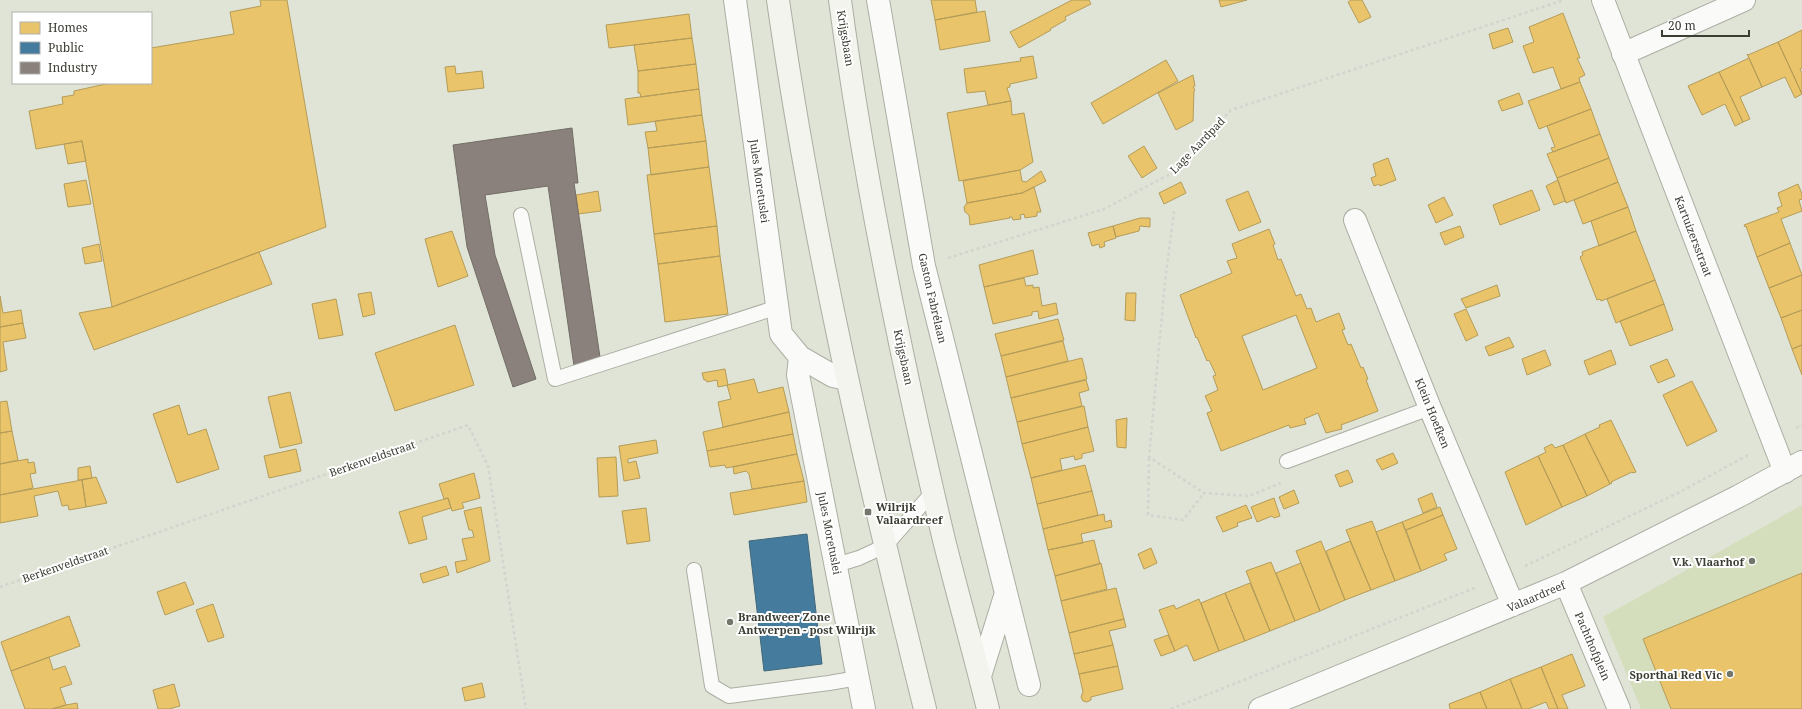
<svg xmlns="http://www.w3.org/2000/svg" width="1802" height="709" viewBox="0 0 1802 709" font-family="'Noto Serif',serif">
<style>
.green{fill:#d4debc}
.homes{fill:#e9c46a;stroke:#b49c59;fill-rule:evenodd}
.public{fill:#457b9d;stroke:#41687d}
.industry{fill:#8a817c;stroke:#726d66}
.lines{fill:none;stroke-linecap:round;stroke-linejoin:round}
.service-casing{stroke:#abaea3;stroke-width:16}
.minor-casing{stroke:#abaea3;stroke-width:24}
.secondary-casing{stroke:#abaea3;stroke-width:24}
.path{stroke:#d2d4cf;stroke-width:2.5;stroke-dasharray:3 3;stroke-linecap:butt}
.service{stroke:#fafbf9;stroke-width:14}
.minor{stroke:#fafbf9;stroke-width:22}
.secondary{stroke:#f3f4ee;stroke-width:22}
.poi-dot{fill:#73776b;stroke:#fff;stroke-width:1.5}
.labels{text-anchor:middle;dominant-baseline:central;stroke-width:4;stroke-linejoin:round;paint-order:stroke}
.street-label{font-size:11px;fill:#393d32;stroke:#fff}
.poi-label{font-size:11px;font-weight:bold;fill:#393d32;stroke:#fff;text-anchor:start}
</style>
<rect width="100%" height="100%" fill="#e0e4d6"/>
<path class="green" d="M 1802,505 L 1802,709 L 1641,709 L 1603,617 Z"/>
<path class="homes" d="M 260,0 L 287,0 L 326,227 L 112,307 L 82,141 L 36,149 L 29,111 L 63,104 L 62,97 L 74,95 L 74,91 L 110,83 L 151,83 L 151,48 L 234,34 L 230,12 L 261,6 Z
M 931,0 L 975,0 L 977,12 L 935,20 Z
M 1072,0 L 1089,0 L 1091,4 L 1065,17 L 1066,20 L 1050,29 L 1051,30 L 1019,48 L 1010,32 Z
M 1219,0 L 1247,0 L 1221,7 Z
M 1351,0 L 1362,0 L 1371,17 L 1359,23 L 1348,2 Z
M 985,11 L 990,41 L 940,50 L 935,20 Z
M 1563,13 L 1580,58 L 1577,58 L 1585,75 L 1579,78 L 1580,82 L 1561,89 L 1553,67 L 1533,73 L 1523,46 L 1534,42 L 1529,27 Z
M 689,14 L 692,38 L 609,48 L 606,25 Z
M 1508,28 L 1513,42 L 1493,49 L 1489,34 Z
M 1802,30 L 1802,68 L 1800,69 L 1802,73 L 1802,94 L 1778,42 Z
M 692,38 L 696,64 L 638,71 L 634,45 Z
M 1778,42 L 1802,94 L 1795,98 L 1785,77 L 1762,87 L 1747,54 L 1748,55 Z
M 1033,56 L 1037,78 L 1010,84 L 1010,87 L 1007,88 L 1011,101 L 988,105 L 985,91 L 967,93 L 964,69 L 1021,61 L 1020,58 Z
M 1749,58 L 1762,87 L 1740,97 L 1750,119 L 1743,122 L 1719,72 Z
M 1166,60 L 1178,81 L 1103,124 L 1091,103 Z
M 696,64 L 699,89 L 641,97 L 640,93 L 638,93 L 638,71 Z
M 455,66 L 456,74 L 482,71 L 484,88 L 448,92 L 445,67 Z
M 1719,72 L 1743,122 L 1735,126 L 1725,104 L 1702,115 L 1688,86 Z
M 1193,75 L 1195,86 L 1193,87 L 1195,90 L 1194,91 L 1193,121 L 1176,130 L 1158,93 Z
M 1580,82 L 1591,109 L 1539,129 L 1528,101 Z
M 699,89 L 702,115 L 628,125 L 625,99 Z
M 1519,93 L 1523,104 L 1502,111 L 1498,101 Z
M 1011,101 L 1012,115 L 1024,113 L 1033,162 L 1020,170 L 959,181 L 947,113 Z
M 1591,109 L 1600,134 L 1553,152 L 1551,148 L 1555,147 L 1547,126 Z
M 702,115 L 706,141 L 648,148 L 645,132 L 657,131 L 655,121 Z
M 1600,134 L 1609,158 L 1557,178 L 1547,154 Z
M 82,141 L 86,161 L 68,164 L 64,144 Z
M 706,141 L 709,167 L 651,175 L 648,148 Z
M 1144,146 L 1157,168 L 1142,178 L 1128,156 Z
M 1388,158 L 1396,180 L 1380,186 L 1379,184 L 1374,186 L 1371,178 L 1376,176 L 1373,164 Z
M 1609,158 L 1618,182 L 1566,203 L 1557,178 Z
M 709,167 L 717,226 L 654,234 L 647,175 Z
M 1020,170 L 1022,181 L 1026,182 L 1041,171 L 1046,181 L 1022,193 L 967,203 L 963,181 Z
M 86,180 L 91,204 L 68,207 L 64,184 Z
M 1558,180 L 1565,201 L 1554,205 L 1546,186 Z
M 1181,182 L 1186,193 L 1164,204 L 1159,193 Z
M 1618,182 L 1628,207 L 1583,224 L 1574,200 Z
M 1798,184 L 1802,194 L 1802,199 L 1799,200 L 1802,211 L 1781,219 L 1790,243 L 1757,257 L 1746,226 L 1745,227 L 1744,225 L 1779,212 L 1777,208 L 1782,206 L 1778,193 Z
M 1034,187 L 1041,212 L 1037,212 L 1037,216 L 1025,218 L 1024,214 L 1020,215 L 1021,219 L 1013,220 L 1012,217 L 1009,217 L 1010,218 L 970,225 L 969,215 L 965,212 L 964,207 L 967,203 L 1022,193 Z
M 1532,190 L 1540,210 L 1500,225 L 1493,205 Z
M 598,191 L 601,211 L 578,214 L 576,195 Z
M 1248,191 L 1261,222 L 1239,231 L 1226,200 Z
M 1444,197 L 1453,215 L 1436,223 L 1428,205 Z
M 1628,207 L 1636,231 L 1599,246 L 1591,221 Z
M 1140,218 L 1150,218 L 1150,227 L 1140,226 L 1139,231 L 1116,237 L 1113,226 Z
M 717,226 L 720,256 L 658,264 L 654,234 Z
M 1113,226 L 1116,238 L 1104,242 L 1105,246 L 1100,248 L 1099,244 L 1092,246 L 1088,233 Z
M 1460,226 L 1464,237 L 1445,245 L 1440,233 Z
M 1269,229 L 1275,244 L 1273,245 L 1278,260 L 1281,259 L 1296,296 L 1301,294 L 1307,309 L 1311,308 L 1316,322 L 1339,313 L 1345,329 L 1342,330 L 1348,345 L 1351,344 L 1361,368 L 1363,367 L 1368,379 L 1366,380 L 1378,411 L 1341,425 L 1342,429 L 1326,433 L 1318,413 L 1304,419 L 1306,424 L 1290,428 L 1289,425 L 1221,451 L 1207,413 L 1212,411 L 1205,396 L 1218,390 L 1213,376 L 1216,375 L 1209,360 L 1207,361 L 1197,337 L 1196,338 L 1180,295 L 1232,273 L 1227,261 L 1237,258 L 1232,244 ZM 1296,315 L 1317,368 L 1263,390 L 1242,336 Z
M 452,231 L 468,276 L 438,287 L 425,239 Z
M 1636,231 L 1655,280 L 1601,301 L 1600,299 L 1597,300 L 1580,257 L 1583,255 L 1582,252 Z
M 1790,243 L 1802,275 L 1769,288 L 1757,257 Z
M 99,244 L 102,261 L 85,264 L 82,248 Z
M 1033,250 L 1038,274 L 984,287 L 979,265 Z
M 259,252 L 272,284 L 94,350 L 79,313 L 112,307 Z
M 720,256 L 728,314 L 665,322 L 658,264 Z
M 1802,275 L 1802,310 L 1781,318 L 1769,288 Z
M 1024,278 L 1026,286 L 1033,285 L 1033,288 L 1039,287 L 1042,306 L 1056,303 L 1058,314 L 1039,319 L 1038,311 L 1032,312 L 1032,315 L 993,324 L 984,287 Z
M 1655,280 L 1664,304 L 1616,323 L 1607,299 Z
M 1497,285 L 1500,296 L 1466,308 L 1461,299 Z
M 371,292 L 375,314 L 363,317 L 358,294 Z
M 1126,293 L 1136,293 L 1135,321 L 1125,320 Z
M 0,296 L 3,313 L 21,310 L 23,323 L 0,327 Z
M 336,299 L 343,335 L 319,339 L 312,304 Z
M 1664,304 L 1673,330 L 1630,346 L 1620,321 Z
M 1466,309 L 1478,335 L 1466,341 L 1454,314 Z
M 1802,310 L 1802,345 L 1792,349 L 1781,318 Z
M 1058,319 L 1064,340 L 1001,356 L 995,334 Z
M 23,323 L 26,338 L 3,342 L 7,370 L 0,372 L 0,327 Z
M 455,325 L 474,385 L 395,411 L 375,353 Z
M 1509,337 L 1514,347 L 1489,356 L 1485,347 Z
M 1063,341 L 1068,361 L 1006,377 L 1001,356 Z
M 1802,345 L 1802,375 L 1792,349 Z
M 1545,350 L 1551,365 L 1527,375 L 1522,359 Z
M 1611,350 L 1616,364 L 1589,375 L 1584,361 Z
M 1082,358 L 1087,379 L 1011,398 L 1006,377 Z
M 1667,359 L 1675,376 L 1658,383 L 1650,366 Z
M 725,369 L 728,385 L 718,387 L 717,380 L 707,382 L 706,380 L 704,380 L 702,373 Z
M 754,379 L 758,393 L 783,387 L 789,412 L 723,427 L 718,402 L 731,399 L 727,385 Z
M 1086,380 L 1089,390 L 1079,393 L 1082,406 L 1017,422 L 1011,398 Z
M 1692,381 L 1717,431 L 1687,446 L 1663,395 Z
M 290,392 L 302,443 L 280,448 L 268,397 Z
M 7,401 L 12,431 L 0,433 L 0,402 Z
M 179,405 L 188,435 L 206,429 L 219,469 L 177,483 L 153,414 Z
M 1084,406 L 1088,427 L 1022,444 L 1017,422 Z
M 789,412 L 793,434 L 707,451 L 703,432 Z
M 1127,418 L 1126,448 L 1117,447 L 1116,420 Z
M 1611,420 L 1636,472 L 1633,473 L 1632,472 L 1611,482 L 1612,483 L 1610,484 L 1585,434 L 1600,427 L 1599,425 Z
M 1088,427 L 1094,451 L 1082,454 L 1082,458 L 1075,460 L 1074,456 L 1060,459 L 1062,470 L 1031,478 L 1022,444 Z
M 12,431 L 18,460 L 0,464 L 0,433 Z
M 793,434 L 797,454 L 726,468 L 725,465 L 710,467 L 707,451 Z
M 1585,434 L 1610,484 L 1587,496 L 1563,445 Z
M 656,440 L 658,453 L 628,459 L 628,463 L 636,461 L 640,478 L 624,481 L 619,446 Z
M 1552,444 L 1555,448 L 1563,445 L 1587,496 L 1562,507 L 1538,456 L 1546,452 L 1544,448 Z
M 296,449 L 301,471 L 269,478 L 264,456 Z
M 1393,453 L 1398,463 L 1382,470 L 1376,460 Z
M 797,454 L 804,481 L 752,489 L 749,474 L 746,471 L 734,474 L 733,467 Z
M 1538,456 L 1562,507 L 1526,525 L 1505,472 Z
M 616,457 L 618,496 L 599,497 L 597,458 Z
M 28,459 L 28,463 L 34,462 L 36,473 L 30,474 L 33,488 L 0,495 L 0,464 Z
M 1085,465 L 1092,491 L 1037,504 L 1031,478 Z
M 90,466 L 92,478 L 78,480 L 78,468 Z
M 1348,470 L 1353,482 L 1340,487 L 1335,475 Z
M 474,473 L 480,498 L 462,503 L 464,508 L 452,511 L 448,498 L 444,499 L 439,484 Z
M 96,477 L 107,503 L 86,507 L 82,480 Z
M 82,480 L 86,507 L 69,510 L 68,505 L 62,506 L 58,491 L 34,496 L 38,516 L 0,523 L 0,495 Z
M 804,481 L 807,502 L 734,515 L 730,493 Z
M 1294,490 L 1299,503 L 1284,509 L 1279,497 Z
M 1092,491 L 1098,515 L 1043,529 L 1037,504 Z
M 1432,493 L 1437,507 L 1423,513 L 1418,499 Z
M 448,498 L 451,508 L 422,517 L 427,539 L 409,544 L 399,512 Z
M 1274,498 L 1280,516 L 1274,518 L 1272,516 L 1257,522 L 1251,507 Z
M 1246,505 L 1252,518 L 1237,523 L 1238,526 L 1223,532 L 1216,517 Z
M 481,507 L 490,561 L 457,573 L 455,562 L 467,560 L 462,539 L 474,537 L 472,530 L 469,530 L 464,511 Z
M 1440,507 L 1443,515 L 1406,530 L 1402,522 Z
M 646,508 L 650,541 L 627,544 L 622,511 Z
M 1104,514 L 1105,522 L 1111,520 L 1112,527 L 1081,534 L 1083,543 L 1048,550 L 1043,529 Z
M 1443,515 L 1457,549 L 1444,554 L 1447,560 L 1421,571 L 1406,530 Z
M 1372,521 L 1395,581 L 1371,590 L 1346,530 Z
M 1402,522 L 1421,571 L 1395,581 L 1376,532 Z
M 1094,540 L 1100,564 L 1055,576 L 1048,550 Z
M 1321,541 L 1345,600 L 1320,611 L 1296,551 Z
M 1350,541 L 1371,590 L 1345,600 L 1326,551 Z
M 1151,548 L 1157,563 L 1144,569 L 1138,554 Z
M 1271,562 L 1295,621 L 1270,631 L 1246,571 Z
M 1101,563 L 1107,589 L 1061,601 L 1055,576 Z
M 1301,563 L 1320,611 L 1295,621 L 1276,573 Z
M 446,566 L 449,575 L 423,583 L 420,574 Z
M 1802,573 L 1802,709 L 1671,709 L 1643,639 Z
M 185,582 L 194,604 L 165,615 L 157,592 Z
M 1250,583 L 1270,631 L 1245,641 L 1225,593 Z
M 1116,588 L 1124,619 L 1069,633 L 1061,601 Z
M 1225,593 L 1245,641 L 1219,651 L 1201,603 Z
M 1199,599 L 1219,651 L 1194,661 L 1187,645 L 1175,651 L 1159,610 L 1174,605 L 1176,609 Z
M 213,604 L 224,637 L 208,642 L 196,610 Z
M 69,616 L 80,646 L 11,671 L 1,642 Z
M 1124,619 L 1126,627 L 1109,631 L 1113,645 L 1074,654 L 1069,633 Z
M 1168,635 L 1175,651 L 1161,656 L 1154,640 Z
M 1113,645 L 1118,666 L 1079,674 L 1074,654 Z
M 1572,654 L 1585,686 L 1562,695 L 1568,709 L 1558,709 L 1541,667 Z
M 49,657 L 53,670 L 65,666 L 72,684 L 60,688 L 66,705 L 52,709 L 25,709 L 11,671 Z
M 1118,666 L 1123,689 L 1091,697 L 1091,700 L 1087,702 L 1083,701 L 1081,697 L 1083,692 L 1079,674 Z
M 1541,667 L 1558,709 L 1549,709 L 1546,702 L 1528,709 L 1522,709 L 1510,679 Z
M 1510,679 L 1522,709 L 1487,709 L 1480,692 Z
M 482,683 L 485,697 L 465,701 L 462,688 Z
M 174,684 L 180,706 L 169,709 L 158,709 L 153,690 Z
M 1480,692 L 1487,709 L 1450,709 L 1449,704 Z
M 77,703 L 78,709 L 52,709 L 66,705 Z"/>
<path class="public" d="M 807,534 L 822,664 L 764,671 L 749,541 Z"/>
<path class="industry" d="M 572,128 L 578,183 L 574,183 L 600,357 L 574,366 L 548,186 L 485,195 L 495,255 L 536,379 L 513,387 L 467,247 L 453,145 Z"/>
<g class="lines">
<g class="service-casing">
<path id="service" d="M 521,215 L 555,379 L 778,307
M 1287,461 L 1430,408
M 836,565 L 859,558 L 885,546 L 933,492
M 694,570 L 712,686 L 729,696 L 829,683 L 858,678"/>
</g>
<g class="minor-casing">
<path id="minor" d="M 735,0 L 781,334 L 800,357 L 833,376 L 847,379
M 878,0 L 924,266 L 1006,593 L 980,676
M 1603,0 L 1785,472
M 1623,54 L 1744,0
M 1355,220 L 1430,408 L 1513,605
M 800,357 L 798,375 L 864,709
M 1566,583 L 1619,709
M 1006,593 L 1029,685
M 1260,709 L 1566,583 L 1739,496 L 1802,462"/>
</g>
<g class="secondary-casing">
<path id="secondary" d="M 778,0 C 812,239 867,475 925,709
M 840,0 C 864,181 902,362 944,540 C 958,596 974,652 988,709"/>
</g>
<path class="path" d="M 1174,211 L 1165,282 L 1149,457 L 1204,493 L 1249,496 L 1281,483
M 948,258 L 1104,209 L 1172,173 L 1231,110 L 1564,0
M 1796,428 L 1802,425
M 1149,458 L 1148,515 L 1183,520 L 1204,493
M 1525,566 L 1680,492 L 1750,454
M 0,587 L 468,425 L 488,466 L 526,709
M 1171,709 L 1477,587"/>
<use href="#service" class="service"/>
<use href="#minor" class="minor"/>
<use href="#secondary" class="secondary"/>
</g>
<g class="poi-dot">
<rect x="864" y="508" width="8" height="8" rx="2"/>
<circle cx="1752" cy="561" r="4"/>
<circle cx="730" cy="622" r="4"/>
<circle cx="1730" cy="674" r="4"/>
</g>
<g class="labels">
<g class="street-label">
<text transform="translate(846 38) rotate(81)">Krijgsbaan</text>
<text transform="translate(1197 145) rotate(-46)">Lage Aardpad</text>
<text transform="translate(760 181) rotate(82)">Jules Moretuslei</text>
<text transform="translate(1694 236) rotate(69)">Kartuizersstraat</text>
<text transform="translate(933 298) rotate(77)">Gaston Fabrélaan</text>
<text transform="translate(904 357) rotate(78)">Krijgsbaan</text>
<text transform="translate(1433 413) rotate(68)">Klein Hoefken</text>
<text transform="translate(372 458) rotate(-19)">Berkenveldstraat</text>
<text transform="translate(830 533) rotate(79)">Jules Moretuslei</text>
<text transform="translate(65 564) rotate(-19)">Berkenveldstraat</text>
<text transform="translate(1536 596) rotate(-23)">Valaardreef</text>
<text transform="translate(1593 646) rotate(67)">Pachthofplein</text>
</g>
<g class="poi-label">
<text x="876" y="506">Wilrijk<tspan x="876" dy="13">Valaardreef</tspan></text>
<text x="1744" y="561" text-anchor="end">V.k. Vlaarhof</text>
<text x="738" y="616">Brandweer Zone<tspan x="738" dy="13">Antwerpen - post Wilrijk</tspan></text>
<text x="1722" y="674" text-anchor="end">Sporthal Red Vic</text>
</g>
</g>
<rect x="12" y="12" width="140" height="72" fill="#ffffff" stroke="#b0b1ad"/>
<rect x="20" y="22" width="20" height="12" fill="#e9c46a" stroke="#b0b1ad"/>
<text x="48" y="32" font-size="12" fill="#393d32">Homes</text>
<rect x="20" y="42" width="20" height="12" fill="#457b9d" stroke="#b0b1ad"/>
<text x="48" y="52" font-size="12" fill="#393d32">Public</text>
<rect x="20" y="62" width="20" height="12" fill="#8a817c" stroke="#b0b1ad"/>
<text x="48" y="72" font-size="12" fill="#393d32">Industry</text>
<path d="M1662 30v6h87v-6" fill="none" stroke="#393d32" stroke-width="2"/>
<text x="1668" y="30" font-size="12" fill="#393d32" stroke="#ffffff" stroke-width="3" paint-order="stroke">20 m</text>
</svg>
